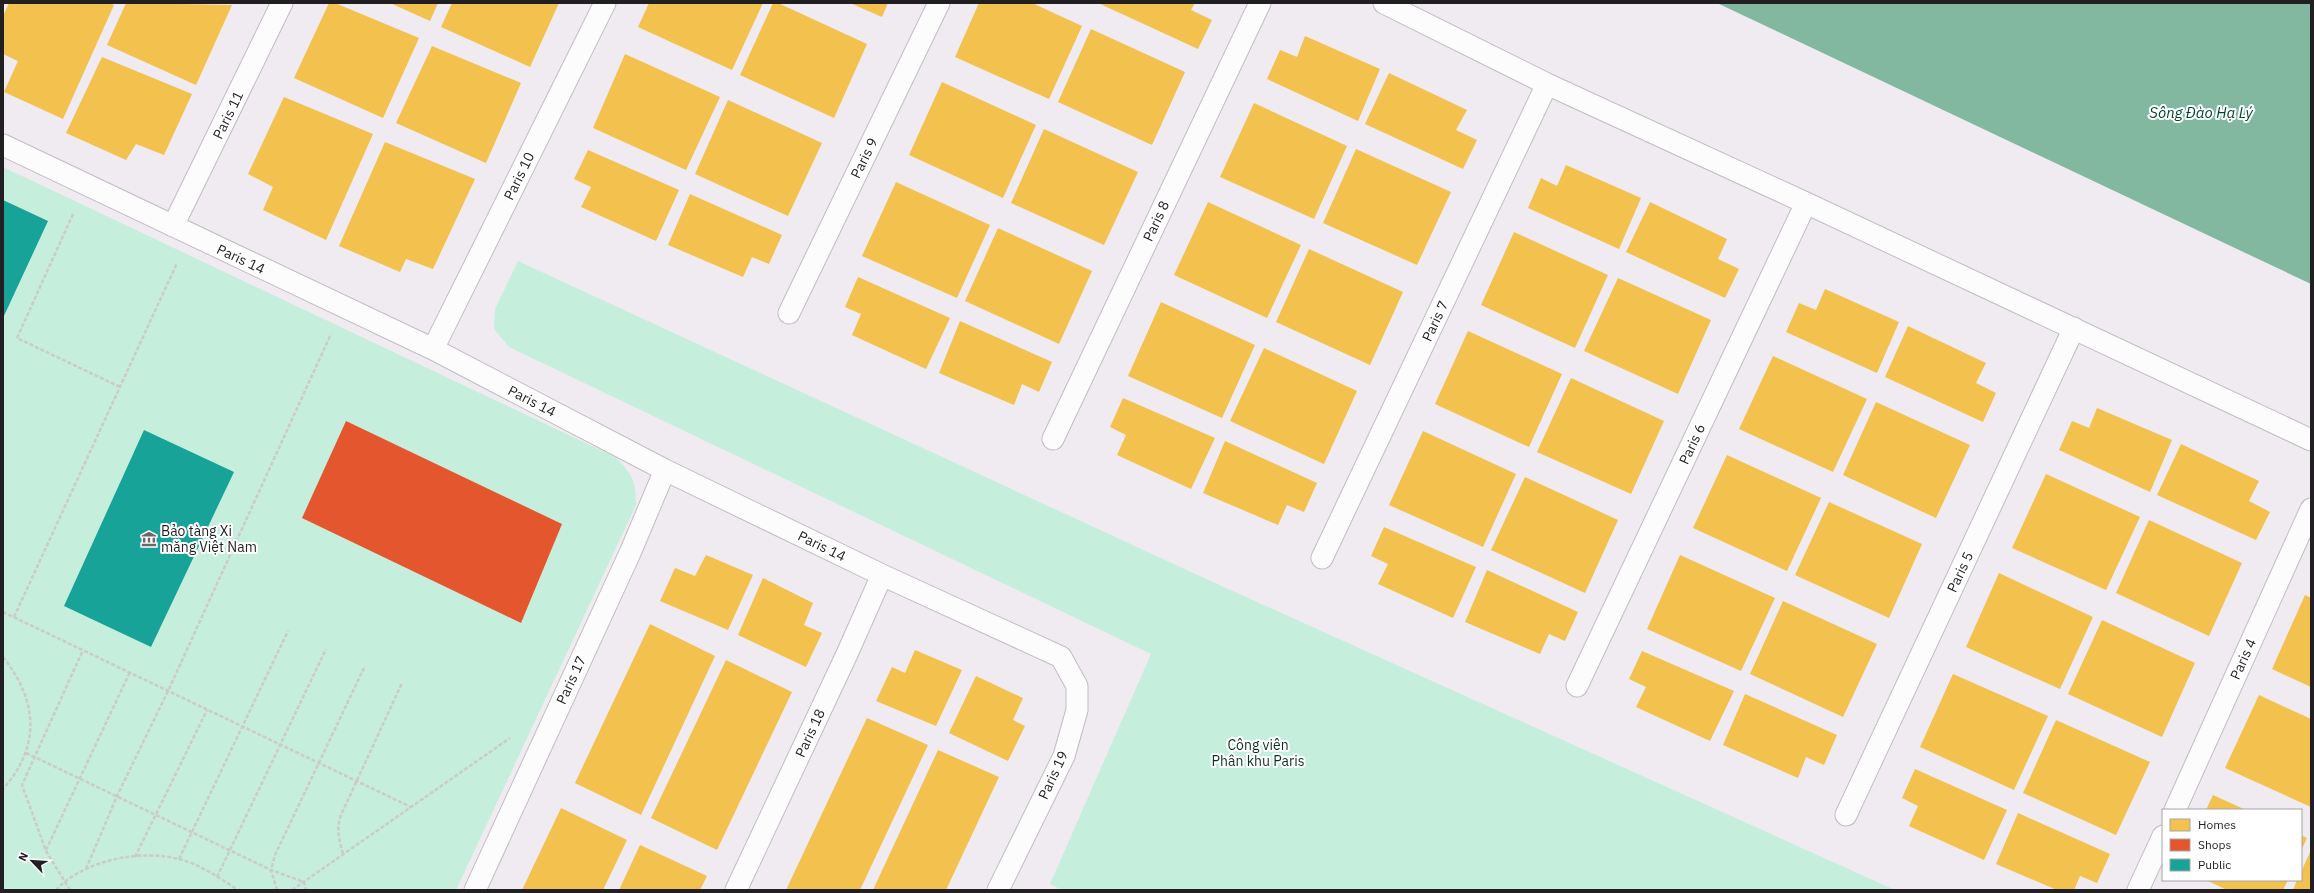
<svg xmlns="http://www.w3.org/2000/svg" width="2314" height="893" viewBox="0 0 2314 893" font-family="'IBM Plex Sans',sans-serif">
<style>
.green{fill:#c6eedc}
.water{fill:#82b8a0}
.homes{fill:#f2c14e}
.shops{fill:#e4572e}
.public{fill:#17a398}
.lines{fill:none;stroke-linecap:round;stroke-linejoin:round}
.lane-casing{stroke:#c0bdc1;stroke-width:23}
.path{stroke:#cbcacc;stroke-width:2.5;stroke-dasharray:4 2;stroke-linecap:butt}
.lane{stroke:#fdfcfd;stroke-width:21}
.labels{text-anchor:middle;dominant-baseline:central;stroke-width:4;stroke-linejoin:round;paint-order:stroke}
.street-label{font-size:14px;fill:#221f23;stroke:#fff}
.poi-label{font-size:14px;fill:#221f23;stroke:#fff;text-anchor:start}
.park-label{font-size:14px;fill:#0d3121;stroke:#fff}
.water-label{font-size:15px;font-style:italic;fill:#00432b;stroke:#fff}
</style>
<rect width="100%" height="100%" fill="#efebf1"/>
<path class="green" d="M 3,167 L 615,457 C 632,474 636,480 636,505 L 456,890 L 3,890 Z
M 518,261 L 1204,578 L 1895,890 L 1062,890 L 1050,884 L 1151,654 L 509,347 L 494,329 L 495,309 Z"/>
<path class="water" d="M 1717,3 L 2311,3 L 2311,284 Z"/>
<path class="homes" d="M 9,3 L 110,3 L 114,5 L 63,119 L 4,92 L 18,61 L 3,54 L 3,16 Z
M 126,3 L 232,5 L 196,85 L 107,45 Z
M 329,3 L 335,3 L 419,38 L 383,118 L 294,78 Z
M 390,3 L 438,3 L 430,21 Z
M 452,3 L 559,3 L 530,67 L 441,27 Z
M 649,3 L 763,3 L 732,70 L 638,27 Z
M 773,3 L 778,3 L 867,44 L 834,118 L 740,75 Z
M 850,3 L 888,3 L 882,17 Z
M 979,3 L 1032,3 L 1082,26 L 1049,99 L 955,57 Z
M 1098,3 L 1195,3 L 1191,10 L 1212,20 L 1198,49 Z
M 1091,29 L 1185,72 L 1152,145 L 1058,102 Z
M 1305,36 L 1380,69 L 1358,121 L 1267,79 L 1280,50 L 1297,57 Z
M 432,46 L 521,83 L 486,163 L 396,123 Z
M 625,54 L 720,97 L 686,170 L 593,128 Z
M 102,57 L 192,94 L 164,155 L 136,144 L 126,160 L 66,133 Z
M 1389,73 L 1467,110 L 1456,130 L 1477,140 L 1463,169 L 1365,124 Z
M 942,82 L 1036,125 L 1003,198 L 909,155 Z
M 284,97 L 373,134 L 326,240 L 263,210 L 273,187 L 248,174 Z
M 728,100 L 822,143 L 788,216 L 695,174 Z
M 1254,103 L 1347,146 L 1314,219 L 1220,177 Z
M 1044,129 L 1138,172 L 1104,245 L 1011,203 Z
M 385,142 L 475,179 L 433,269 L 406,259 L 400,272 L 339,246 Z
M 1356,149 L 1451,192 L 1417,265 L 1323,223 Z
M 588,150 L 679,190 L 656,241 L 581,207 L 591,187 L 574,179 Z
M 1566,165 L 1641,198 L 1619,249 L 1528,208 L 1541,178 L 1557,186 Z
M 896,182 L 990,225 L 957,298 L 862,256 Z
M 690,194 L 782,235 L 769,264 L 752,257 L 743,277 L 668,245 Z
M 1208,202 L 1301,245 L 1267,318 L 1174,275 Z
M 1650,202 L 1727,239 L 1718,259 L 1739,269 L 1725,298 L 1626,252 Z
M 998,228 L 1092,271 L 1059,344 L 965,301 Z
M 1514,232 L 1608,275 L 1575,348 L 1481,305 Z
M 1309,249 L 1403,292 L 1370,365 L 1276,322 Z
M 858,277 L 950,318 L 926,369 L 852,335 L 861,314 L 845,307 Z
M 1618,278 L 1711,320 L 1678,394 L 1584,351 Z
M 1825,289 L 1899,322 L 1877,373 L 1786,332 L 1799,303 L 1816,310 Z
M 1161,302 L 1255,345 L 1222,418 L 1128,376 Z
M 960,321 L 1052,362 L 1039,392 L 1022,384 L 1014,405 L 939,373 Z
M 1908,326 L 1986,363 L 1976,383 L 1996,393 L 1983,422 L 1885,377 Z
M 1468,331 L 1562,374 L 1529,447 L 1435,404 Z
M 1264,348 L 1357,391 L 1324,464 L 1230,421 Z
M 1773,356 L 1867,399 L 1833,472 L 1739,429 Z
M 1571,378 L 1664,421 L 1631,494 L 1537,452 Z
M 1123,398 L 1215,438 L 1191,489 L 1117,455 L 1126,435 L 1110,427 Z
M 1876,402 L 1970,445 L 1936,518 L 1843,475 Z
M 2097,408 L 2172,440 L 2150,492 L 2059,450 L 2072,421 L 2089,428 Z
M 1423,431 L 1516,474 L 1483,547 L 1389,505 Z
M 1225,441 L 1317,483 L 1304,512 L 1287,505 L 1278,525 L 1203,493 Z
M 2181,444 L 2259,481 L 2249,501 L 2270,512 L 2256,540 L 2157,495 Z
M 1727,455 L 1821,498 L 1787,571 L 1693,528 Z
M 2046,474 L 2140,517 L 2106,590 L 2012,548 Z
M 1525,477 L 1618,520 L 1585,593 L 1491,550 Z
M 1829,502 L 1922,544 L 1889,618 L 1795,575 Z
M 2149,520 L 2242,563 L 2209,636 L 2116,593 Z
M 1384,527 L 1476,567 L 1453,618 L 1378,584 L 1388,564 L 1371,556 Z
M 706,555 L 753,575 L 728,630 L 660,601 L 675,568 L 695,576 Z
M 1680,555 L 1775,598 L 1741,671 L 1647,629 Z
M 1487,570 L 1578,612 L 1565,641 L 1549,634 L 1540,654 L 1465,622 Z
M 1999,573 L 2093,617 L 2060,689 L 1966,647 Z
M 763,578 L 813,603 L 804,625 L 822,633 L 806,667 L 738,635 Z
M 2305,595 L 2311,598 L 2311,687 L 2272,669 Z
M 1783,601 L 1877,644 L 1843,717 L 1750,674 Z
M 2102,620 L 2195,663 L 2162,737 L 2068,694 Z
M 650,624 L 715,656 L 641,815 L 575,783 Z
M 915,650 L 962,670 L 936,726 L 876,701 L 892,667 L 905,673 Z
M 1642,651 L 1734,691 L 1710,741 L 1636,707 L 1646,687 L 1629,679 Z
M 726,660 L 792,692 L 717,850 L 651,818 Z
M 1953,674 L 2048,716 L 2014,790 L 1920,747 Z
M 976,676 L 1023,698 L 1013,720 L 1025,726 L 1008,761 L 949,733 Z
M 1745,694 L 1837,735 L 1824,765 L 1806,757 L 1798,778 L 1723,745 Z
M 2259,695 L 2311,719 L 2311,807 L 2225,768 Z
M 867,718 L 928,745 L 860,890 L 786,890 Z
M 2056,720 L 2150,762 L 2116,835 L 2023,793 Z
M 938,750 L 999,777 L 946,890 L 873,890 Z
M 1915,769 L 2007,810 L 1984,860 L 1909,826 L 1918,806 L 1902,798 Z
M 2213,795 L 2246,810 L 2206,810 Z
M 561,808 L 627,840 L 603,890 L 522,890 Z
M 2018,813 L 2110,854 L 2097,883 L 2080,876 L 2074,890 L 2057,890 L 1996,864 Z
M 2301,835 L 2307,838 L 2301,851 Z
M 640,845 L 707,876 L 700,890 L 619,890 Z
M 2311,850 L 2311,890 L 2293,890 L 2297,880 L 2301,880 L 2301,872 Z
M 2206,880 L 2288,880 L 2283,890 L 2227,890 Z"/>
<path class="shops" d="M 346,421 L 562,524 L 521,623 L 302,518 Z"/>
<path class="public" d="M 3,200 L 48,221 L 3,318 Z
M 144,430 L 234,472 L 151,647 L 64,606 Z"/>
<g class="lines">
<g class="lane-casing">
<path id="lane" d="M 1384,3 L 1547,84 L 1806,203 L 2311,440
M 3,145 L 433,349 L 665,470 L 882,575 L 1061,657 L 1077,686 L 1077,710 L 1064,756 L 998,890
M 173,226 L 282,3
M 789,313 L 939,3
M 433,349 L 605,3
M 1053,439 L 1260,3
M 1322,558 L 1547,84
M 1577,686 L 1806,203
M 2175,810 L 2311,509
M 1846,815 L 2074,328
M 475,890 L 630,553 L 665,470
M 736,890 L 847,654 L 882,575
M 2138,890 L 2163,836"/>
</g>
<path class="path" d="M 73,214 L 17,338 L 120,387
M 3,612 L 411,807
M 14,617 L 177,263
M 3,657 C 38,701 41,746 3,789
M 26,753 L 271,870 L 304,882 L 306,890
M 46,850 L 130,672
M 343,854 C 339,839 336,830 341,815 L 402,683
M 135,857 L 207,710
M 179,859 L 288,631
M 86,869 L 117,796 L 168,691 L 331,334
M 217,877 L 326,649
M 56,890 C 84,860 140,849 179,859 C 199,864 220,878 238,890
M 70,890 L 46,851 L 22,785 L 83,650
M 277,890 L 271,870 L 275,855 L 364,668
M 292,890 L 510,738"/>
<use href="#lane" class="lane"/>
</g>
<defs>
<g id="museum-bare" transform="scale(1.2)"><path d="M0-6L6-3V-2H-6V-3ZM-5-1h2V3h-2ZM-1-1h2V3h-2ZM3-1h2V3H3ZM-6 4H6V6H-6Z" fill="#6a666b" stroke="#fff" stroke-width="2.5" paint-order="stroke"/></g>
</defs>
<g fill-rule="evenodd">
<use href="#museum-bare" x="149" y="539"/>
</g>
<g class="labels">
<g class="street-label">
<text transform="translate(228 115) rotate(-64)">Paris 11</text>
<text transform="translate(864 158) rotate(-64)">Paris 9</text>
<text transform="translate(519 176) rotate(-64)">Paris 10</text>
<text transform="translate(1156 221) rotate(-65)">Paris 8</text>
<text transform="translate(241 259) rotate(25)">Paris 14</text>
<text transform="translate(1435 321) rotate(-65)">Paris 7</text>
<text transform="translate(532 401) rotate(27)">Paris 14</text>
<text transform="translate(1692 444) rotate(-65)">Paris 6</text>
<text transform="translate(822 546) rotate(26)">Paris 14</text>
<text transform="translate(1960 572) rotate(-65)">Paris 5</text>
<text transform="translate(2243 659) rotate(-66)">Paris 4</text>
<text transform="translate(571 680) rotate(-65)">Paris 17</text>
<text transform="translate(810 733) rotate(-65)">Paris 18</text>
<text transform="translate(1053 775) rotate(-65)">Paris 19</text>
</g>
<g class="poi-label">
<text x="161" y="531">Bảo tàng Xi<tspan x="161" dy="16">măng Việt Nam</tspan></text>
</g>
<g class="park-label">
<text x="1258" y="745">Công viên<tspan x="1258" dy="16">Phân khu Paris</tspan></text>
</g>
<g class="water-label">
<text x="2201" y="112">Sông Đào Hạ Lý</text>
</g>
</g>
<rect width="2314" height="893" fill="none" stroke="#221f23" stroke-width="8"/>
<rect x="2162" y="809" width="140" height="72" fill="#ffffff" stroke="#a7a5a7"/>
<rect x="2170" y="819" width="20" height="12" fill="#f2c14e" stroke="#a7a5a7"/>
<text x="2198" y="829" font-size="12" fill="#221f23">Homes</text>
<rect x="2170" y="839" width="20" height="12" fill="#e4572e" stroke="#a7a5a7"/>
<text x="2198" y="849" font-size="12" fill="#221f23">Shops</text>
<rect x="2170" y="859" width="20" height="12" fill="#17a398" stroke="#a7a5a7"/>
<text x="2198" y="869" font-size="12" fill="#221f23">Public</text>
<g transform="translate(32 861) rotate(295)" stroke="#ffffff" stroke-width="3" paint-order="stroke">
<path d="M0-3L7 15L0 10L-7 15Z" fill="#221f23"/>
<text y="-6" font-size="11" font-weight="bold" text-anchor="middle" fill="#221f23">N</text>
</g>
</svg>
